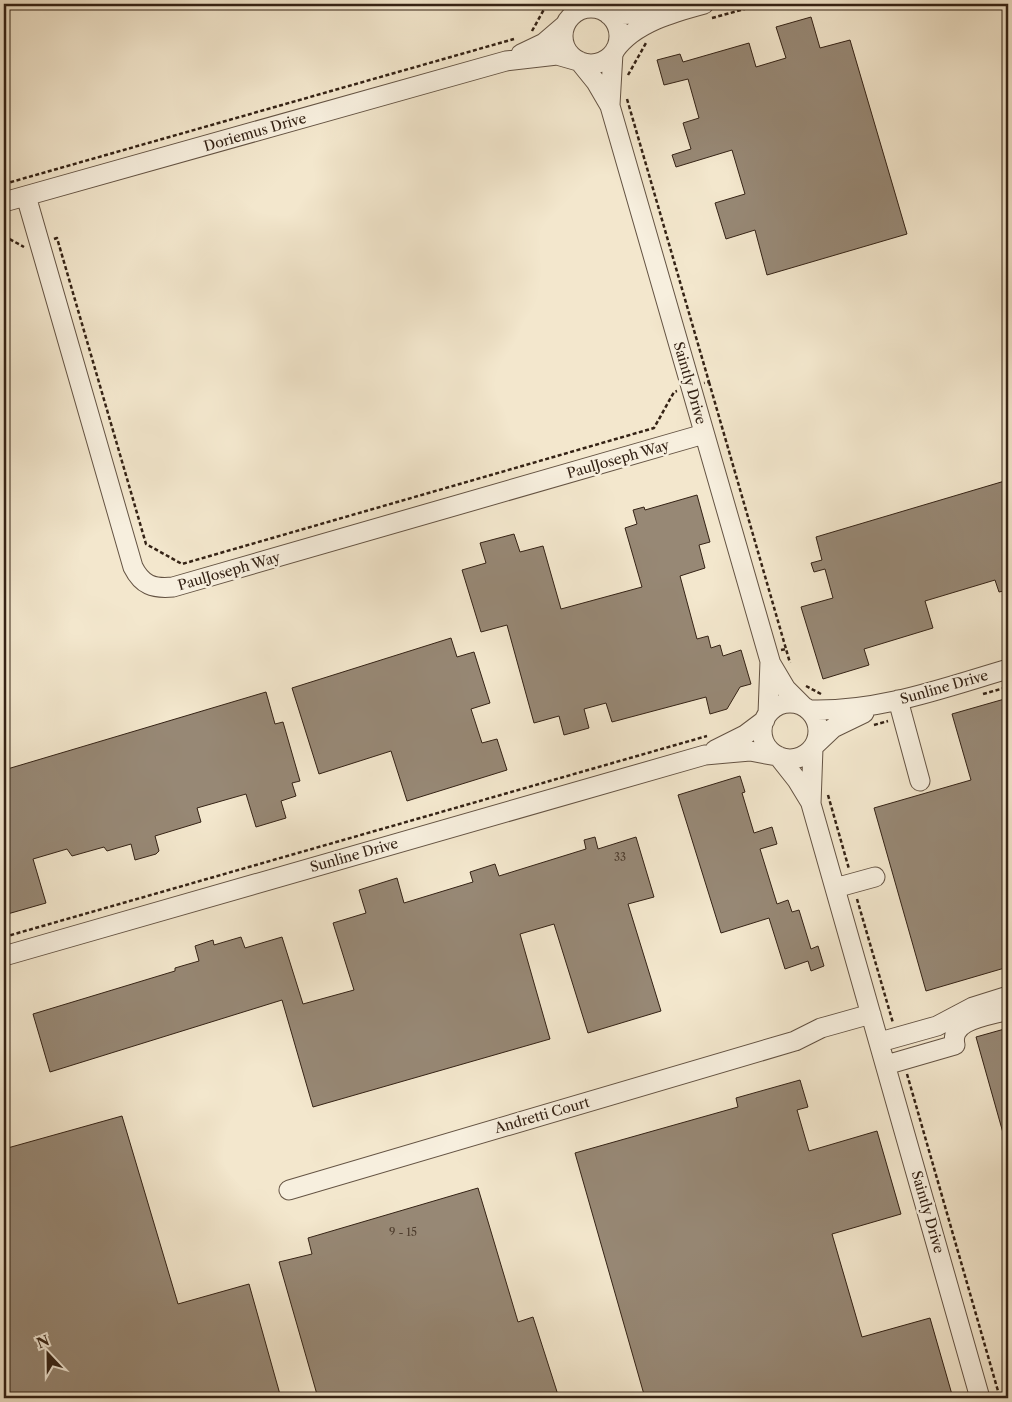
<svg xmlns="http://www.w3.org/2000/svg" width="1012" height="1402" viewBox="0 0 1012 1402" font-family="'Libre Caslon Text',serif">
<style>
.building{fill:#978875;stroke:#342215}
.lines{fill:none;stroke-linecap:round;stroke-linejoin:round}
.minor-casing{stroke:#645343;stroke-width:21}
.path{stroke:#342215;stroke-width:2.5;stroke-dasharray:4 2.5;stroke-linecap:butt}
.minor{stroke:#f7efde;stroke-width:19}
.labels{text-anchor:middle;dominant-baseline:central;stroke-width:5;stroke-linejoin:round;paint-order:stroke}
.number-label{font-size:11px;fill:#4d3c2d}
.street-label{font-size:14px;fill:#342215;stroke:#f7efde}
</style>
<rect width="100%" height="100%" fill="#f3e7cd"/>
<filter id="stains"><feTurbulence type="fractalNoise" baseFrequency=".004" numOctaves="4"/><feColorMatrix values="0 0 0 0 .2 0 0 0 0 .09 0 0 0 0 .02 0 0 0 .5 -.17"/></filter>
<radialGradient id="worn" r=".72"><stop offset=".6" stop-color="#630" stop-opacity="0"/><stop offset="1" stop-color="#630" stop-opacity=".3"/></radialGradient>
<path class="building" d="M 811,17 L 820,48 L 850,40 L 907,234 L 767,275 L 755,230 L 726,239 L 715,203 L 745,194 L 732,150 L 676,167 L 672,155 L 691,149 L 683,123 L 699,118 L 688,79 L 664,85 L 657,60 L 680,54 L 683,62 L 749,43 L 756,67 L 786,58 L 776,27 Z
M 1008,480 L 1008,590 L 999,592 L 995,580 L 925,601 L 933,628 L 864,649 L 869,665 L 823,679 L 801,607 L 833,598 L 825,569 L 814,572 L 811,563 L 822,560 L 816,537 Z
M 697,495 L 710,542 L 699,545 L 705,568 L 680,576 L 697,639 L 708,636 L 711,648 L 720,645 L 723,656 L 741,650 L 751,684 L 740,687 L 727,709 L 710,714 L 706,697 L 612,722 L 606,703 L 584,709 L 589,728 L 564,735 L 559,716 L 534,723 L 507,625 L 481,632 L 462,570 L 486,563 L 480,543 L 514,534 L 520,552 L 543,546 L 561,609 L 642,587 L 625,528 L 637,524 L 633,510 L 644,507 L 645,510 Z
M 451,638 L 457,657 L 474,652 L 490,703 L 471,709 L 482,743 L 497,739 L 507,770 L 407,801 L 391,751 L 319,774 L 292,688 Z
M 266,692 L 275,724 L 283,722 L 300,781 L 292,783 L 296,796 L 281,801 L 286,818 L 256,827 L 246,794 L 197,808 L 201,822 L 155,836 L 159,851 L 156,854 L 135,860 L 131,844 L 107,851 L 104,847 L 72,856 L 67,849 L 33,859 L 46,903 L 4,915 L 4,770 Z
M 1008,698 L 1008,967 L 926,991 L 874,808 L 971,780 L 952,714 Z
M 740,776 L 745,792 L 742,793 L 754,833 L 772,827 L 777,844 L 760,849 L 777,904 L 788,900 L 792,912 L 799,910 L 811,949 L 818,946 L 824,966 L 811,971 L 808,961 L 785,969 L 769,918 L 721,933 L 678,795 Z
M 595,837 L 598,849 L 636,837 L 654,897 L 628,904 L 661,1011 L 588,1033 L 554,924 L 520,934 L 550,1039 L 313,1107 L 282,1000 L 50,1072 L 33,1014 L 175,971 L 175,968 L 199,961 L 195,946 L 213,940 L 214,945 L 241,937 L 245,948 L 282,937 L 303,1004 L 354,990 L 333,923 L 366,913 L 359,890 L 397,878 L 404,903 L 473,882 L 470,872 L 495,864 L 499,876 L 586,849 L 584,840 Z
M 1008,1028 L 1008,1140 L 1005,1140 L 976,1037 Z
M 800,1080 L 808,1107 L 797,1110 L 809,1151 L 877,1131 L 901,1214 L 832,1234 L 862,1337 L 930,1318 L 953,1398 L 645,1398 L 575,1153 L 738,1107 L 736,1098 Z
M 122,1116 L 178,1304 L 249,1284 L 281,1398 L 4,1398 L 4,1149 Z
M 478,1188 L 518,1322 L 533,1317 L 559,1398 L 318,1398 L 279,1262 L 312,1254 L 308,1238 Z"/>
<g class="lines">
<g class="minor-casing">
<path id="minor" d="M563 36a28 28 0 1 1 56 0a28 28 0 1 1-56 0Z
M 609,15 L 660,13
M 615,50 C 634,23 674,12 704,4
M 521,54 L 544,43 L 565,25
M 579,61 L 596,82 L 610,106 L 770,661 L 768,714
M 610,105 L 613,53
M 26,196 L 133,567 C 142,585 153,589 173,587 L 704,434
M 4,202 L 506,61 L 557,55 L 578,61
M 770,662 L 786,689 L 803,706
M 898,700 L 920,781
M762 731a28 28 0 1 1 56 0a28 28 0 1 1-56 0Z
M 810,710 C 879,712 943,688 1008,669
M 815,745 L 833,728 L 864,713
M 813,748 L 811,804 L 980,1398
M 715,750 L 745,735 L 765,720
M 778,756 L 797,780 L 811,803
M 835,888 L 875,877
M 4,956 L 705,755 L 750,751 L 777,756
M 880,1042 L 937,1026 L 973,1007 L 1008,996
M 886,1065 L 955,1045 C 949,1019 989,1016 1008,1010
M 289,1190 L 795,1041 L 821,1028 L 871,1014"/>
</g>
<path class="path" d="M 712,18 L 763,4
M 532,31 L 547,4
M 628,75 L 646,43
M 627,99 L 709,382 L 704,383
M 4,184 L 514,39
M 4,236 L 24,247
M 54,239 L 57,238 L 146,544 L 182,564 L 654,428 L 674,392 L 677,391
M 709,382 L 786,649
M 781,650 L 786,649 L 790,663
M 806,686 L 821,694
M 983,694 L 1008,687
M 874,725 L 888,721
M 828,795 L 849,869
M 857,899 L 893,1023
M 4,937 L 707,736
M 907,1074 L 1000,1398"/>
<use href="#minor" class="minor"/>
</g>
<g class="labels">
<g class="number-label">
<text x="620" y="857">33</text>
<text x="403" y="1232">9 - 15</text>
</g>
<g class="street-label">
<text transform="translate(255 132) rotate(-16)">Doriemus Drive</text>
<text transform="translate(690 383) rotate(74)">Saintly Drive</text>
<text transform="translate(618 459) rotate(-16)">PaulJoseph Way</text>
<text transform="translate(229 571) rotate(-16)">PaulJoseph Way</text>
<text transform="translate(944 687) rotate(-16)">Sunline Drive</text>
<text transform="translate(354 855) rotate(-16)">Sunline Drive</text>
<text transform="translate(542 1115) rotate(-16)">Andretti Court</text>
<text transform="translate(928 1212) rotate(74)">Saintly Drive</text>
</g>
</g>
<rect width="1012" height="1402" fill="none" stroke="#f3e7cd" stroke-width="20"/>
<rect x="5" y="5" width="1002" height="1392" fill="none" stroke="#342215" stroke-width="2.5"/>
<rect x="10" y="10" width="992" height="1382" fill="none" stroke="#342215"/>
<g transform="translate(48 1354) rotate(338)" stroke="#f7efde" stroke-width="4" paint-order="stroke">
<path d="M0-4L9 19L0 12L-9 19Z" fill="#342215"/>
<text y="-8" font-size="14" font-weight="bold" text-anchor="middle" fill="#342215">N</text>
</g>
<rect width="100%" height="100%" filter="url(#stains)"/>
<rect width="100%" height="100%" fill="url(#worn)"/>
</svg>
